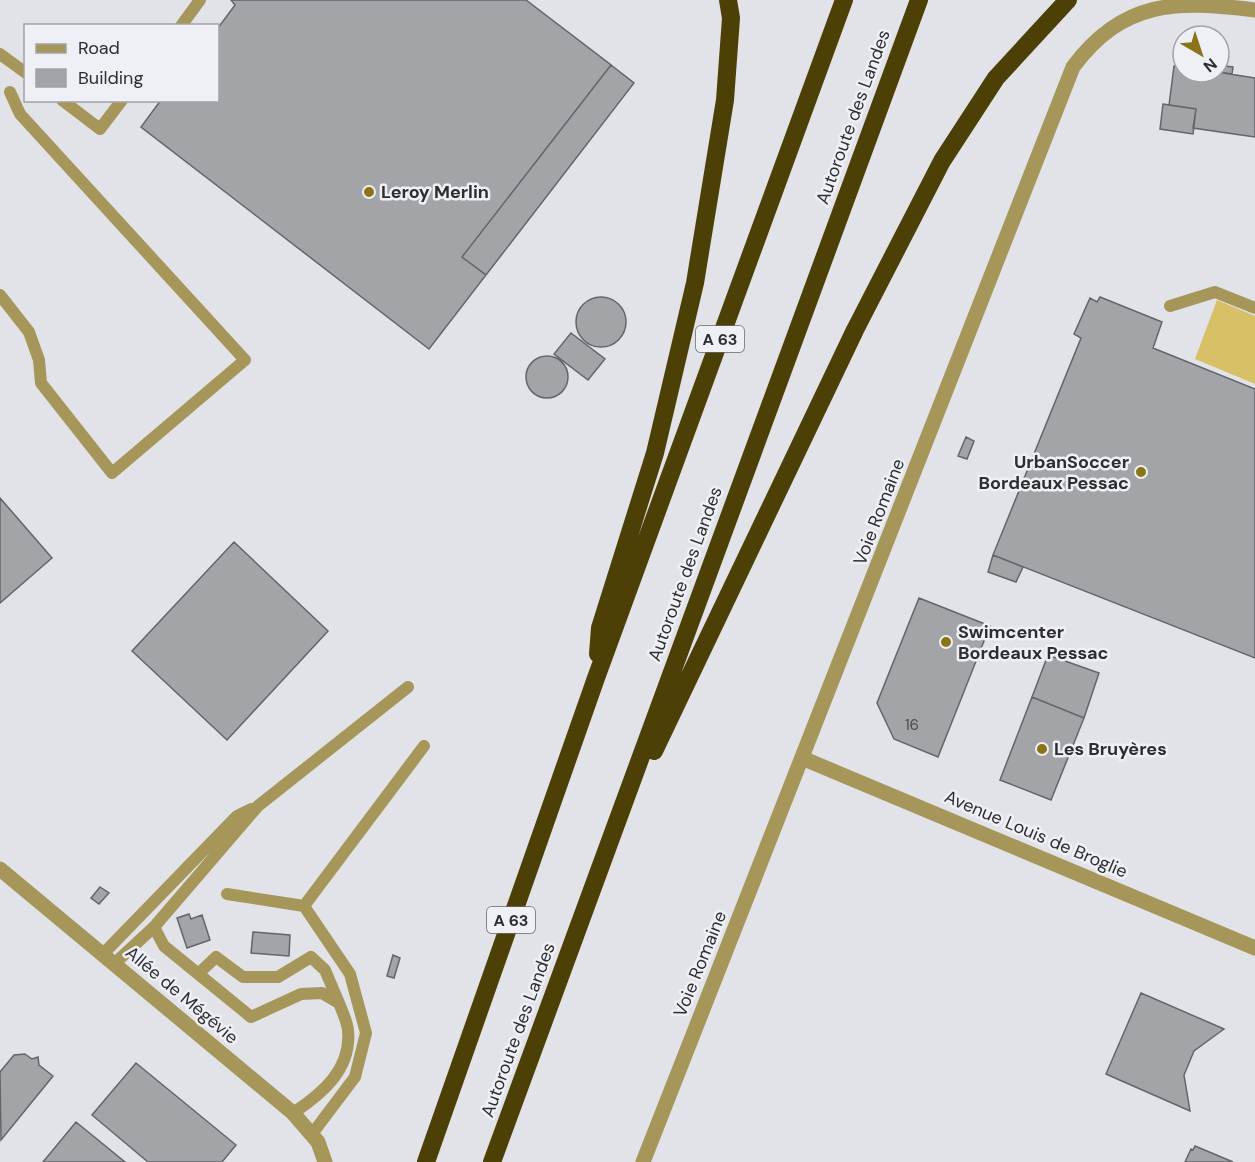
<svg xmlns="http://www.w3.org/2000/svg" width="1255" height="1162" viewBox="0 0 1255 1162" font-family="'DM Sans',sans-serif">
<style>
.green{fill:#d7c065}
.building{fill:#a2a4a8;stroke:#636569;stroke-width:1.5}
.lines{fill:none;stroke-linecap:round;stroke-linejoin:round}
.service{stroke:#a6965a;stroke-width:12}
.minor{stroke:#a6965a;stroke-width:15}
.motorway{stroke:#4d4007;stroke-width:18}
.poi-dot{fill:#897417;stroke:#eef0f5;stroke-width:2}
.labels{text-anchor:middle;dominant-baseline:central;stroke-width:5;stroke-linejoin:round;paint-order:stroke}
.number-label{font-size:15px;fill:#4b4c4e}
.shield{fill:#eef0f5;stroke:#68686b;stroke-width:1.5}
.shield-label{font-size:16px;font-weight:bold;fill:#2e2e30}
.street-label{font-size:18px;fill:#2e2e30;stroke:#eef0f5}
.poi-label{font-size:18px;font-weight:bold;fill:#2e2e30;stroke:#eef0f5;text-anchor:start}
</style>
<rect width="100%" height="100%" fill="#e1e3e8"/>
<path class="green" d="M 1217,300 L 1255,316 L 1255,384 L 1195,359 Z"/>
<path class="building" d="M 231,0 L 526,0 L 611,65 L 462,257 L 486,275 L 429,349 L 141,127 L 161,100 L 218,100 L 218,28 L 235,5 Z
M 1221,58 L 1226,59 L 1225,66 L 1233,67 L 1232,74 L 1219,72 Z
M 611,65 L 634,83 L 486,275 L 462,257 Z
M 1174,66 L 1183,67 L 1183,72 L 1217,72 L 1255,78 L 1255,137 L 1193,128 L 1196,109 L 1169,105 Z
M 1163,104 L 1196,109 L 1193,134 L 1160,129 Z
M 1100,297 L 1162,322 L 1153,348 L 1255,389 L 1255,658 L 993,555 L 1081,338 L 1074,334 L 1090,298 L 1097,302 Z
M576 322a25 25 0 1 1 50 0a25 25 0 1 1-50 0Z
M 571,333 L 605,359 L 588,380 L 554,354 Z
M526 377a21 21 0 1 1 42 0a21 21 0 1 1-42 0Z
M 966,437 L 974,441 L 967,459 L 958,456 Z
M 0,498 L 52,558 L 0,603 Z
M 234,542 L 328,631 L 227,740 L 132,651 Z
M 993,555 L 1023,567 L 1016,582 L 988,572 Z
M 919,598 L 990,626 L 938,757 L 894,739 L 877,703 Z
M 1048,655 L 1099,673 L 1084,718 L 1032,697 Z
M 1032,697 L 1084,718 L 1051,800 L 1000,780 Z
M 100,887 L 109,893 L 99,904 L 91,898 Z
M 189,914 L 191,919 L 202,915 L 210,940 L 187,948 L 177,918 Z
M 253,932 L 290,935 L 289,956 L 251,953 Z
M 393,955 L 400,958 L 394,978 L 387,976 Z
M 1141,993 L 1224,1029 L 1194,1051 L 1184,1075 L 1190,1111 L 1106,1074 Z
M 25,1054 L 32,1059 L 38,1057 L 39,1065 L 53,1076 L 1,1140 L 0,1072 L 14,1055 Z
M 136,1063 L 236,1145 L 222,1162 L 148,1162 L 92,1115 Z
M 76,1122 L 125,1162 L 43,1162 Z
M 1195,1146 L 1233,1162 L 1185,1162 L 1191,1149 L 1193,1150 Z"/>
<g class="lines">
<path class="service" d="M 181,26 L 200,0
M 0,54 L 26,73
M 62,100 L 100,129 L 122,100
M 0,295 L 29,332 L 39,360 L 41,383 L 112,473 L 245,360 L 20,114 L 10,92
M 1170,306 L 1215,292 L 1255,308
M 227,894 L 304,906
M 103,954 L 237,816 L 251,809
M 114,964 L 154,927
M 198,974 L 216,957 L 243,977 L 278,977 L 311,957 L 325,970 L 339,1003
M 293,1113 C 322,1094 352,1069 348,1030 C 347,1021 342,1011 339,1003 L 322,993 L 301,994 L 251,1017 L 164,946 L 154,927 L 258,806 L 408,687
M 312,1134 L 355,1077 L 366,1033 L 350,974 L 304,906 L 424,746"/>
<path class="minor" d="M 802,758 L 1255,948
M 0,869 L 293,1113 L 318,1142 L 325,1162
M 643,1162 L 1073,67 C 1123,0 1176,0 1255,10"/>
<path class="motorway" d="M 598,654 L 600,628 L 655,453 L 695,283 L 725,100 L 731,18 L 728,0
M 654,751 L 855,330 L 942,161 L 996,78 L 1068,0
M 426,1162 L 596,678 L 844,0
M 492,1162 L 919,0"/>
</g>
<g class="poi-dot">
<circle cx="369" cy="192" r="6"/>
<circle cx="1141" cy="472" r="6"/>
<circle cx="946" cy="642" r="6"/>
<circle cx="1042" cy="749" r="6"/>
</g>
<g class="labels">
<g class="number-label">
<text x="912" y="725">16</text>
</g>
<g class="shield">
<rect x="696" y="326" width="48" height="26" rx="4.5"/>
<rect x="487" y="907" width="48" height="26" rx="4.5"/>
</g>
<g class="shield-label">
<text x="720" y="339">A 63</text>
<text x="511" y="920">A 63</text>
</g>
<g class="street-label">
<text transform="translate(853 117) rotate(-70)">Autoroute des Landes</text>
<text transform="translate(879 512) rotate(-69)">Voie Romaine</text>
<text transform="translate(685 574) rotate(-70)">Autoroute des Landes</text>
<text transform="translate(1036 834) rotate(23)">Avenue Louis de Broglie</text>
<text transform="translate(700 964) rotate(-68)">Voie Romaine</text>
<text transform="translate(182 995) rotate(40)">Allée de Mégévie</text>
<text transform="translate(518 1030) rotate(-70)">Autoroute des Landes</text>
</g>
<g class="poi-label">
<text x="381" y="192">Leroy Merlin</text>
<text x="1129" y="462" text-anchor="end">UrbanSoccer<tspan x="1129" dy="21">Bordeaux Pessac</tspan></text>
<text x="958" y="632">Swimcenter<tspan x="958" dy="21">Bordeaux Pessac</tspan></text>
<text x="1054" y="749">Les Bruyères</text>
</g>
</g>
<rect x="24" y="24" width="195" height="78" fill="#eef0f5" stroke="#a1a2a6" stroke-width="1.5"/>
<rect x="36" y="44" width="30" height="9" fill="#a6965a" stroke="#a1a2a6" stroke-width="1.5"/>
<text x="78" y="54" font-size="18" fill="#2e2e30">Road</text>
<rect x="36" y="69" width="30" height="18" fill="#a2a4a8" stroke="#a1a2a6" stroke-width="1.5"/>
<text x="78" y="84" font-size="18" fill="#2e2e30">Building</text>
<g transform="translate(1201 54) rotate(141)"><circle r="28" fill="#eef0f5" stroke="#a1a2a6" stroke-width="1.5"/>
<path d="M0-4.5L10 22L0 15L-10 22Z" fill="#897417"/>
<text y="-9" font-size="16" font-weight="bold" text-anchor="middle" fill="#2e2e30">N</text>
</g>
</svg>
